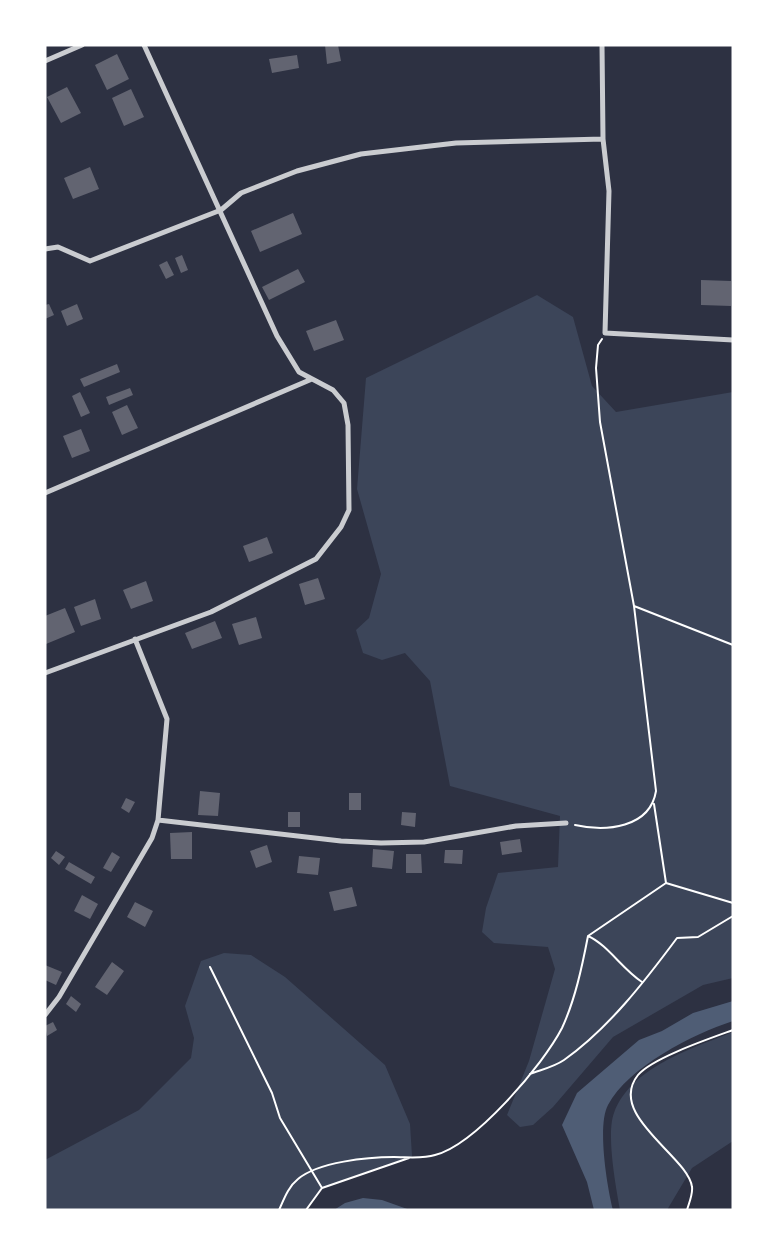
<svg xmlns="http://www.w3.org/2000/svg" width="778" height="1255" viewBox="0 0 778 1255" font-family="Helvetica,sans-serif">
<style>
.green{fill:#3c4559}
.water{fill:#4f5d75}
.building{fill:#626471}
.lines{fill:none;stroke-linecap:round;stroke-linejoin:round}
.path{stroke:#fff;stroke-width:2}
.minor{stroke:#caccd0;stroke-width:5}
</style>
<rect width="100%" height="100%" fill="#2d3142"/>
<path class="green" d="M 537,295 L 573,317 L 592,386 L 616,412 L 733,392 L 733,978 L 703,985 L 613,1037 L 553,1107 L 533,1125 L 520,1127 L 507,1115 L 529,1061 L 555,969 L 548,947 L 494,943 L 482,932 L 486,908 L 498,873 L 558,867 L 560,816 L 450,786 L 430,681 L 405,653 L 382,660 L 363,653 L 356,630 L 369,618 L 381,574 L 357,489 L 366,378 Z
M 224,953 L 251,955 L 285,977 L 385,1065 L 410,1124 L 412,1156 L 322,1188 L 306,1210 L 45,1210 L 45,1160 L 139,1110 L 191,1058 L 194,1038 L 185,1006 L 201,961 Z
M 733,1032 L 733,1141 L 692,1168 L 667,1210 L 620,1210 C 616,1188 606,1134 614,1113 C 631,1067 691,1049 733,1032 Z"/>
<path class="water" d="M 733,1001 L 733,1021 C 693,1034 628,1067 608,1105 C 597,1125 607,1187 613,1210 L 594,1210 L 587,1182 L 562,1125 L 577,1093 L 639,1040 L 662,1031 L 693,1013 Z
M 363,1198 L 382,1200 L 410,1210 L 334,1210 L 345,1203 Z"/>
<path class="building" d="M 325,45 L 338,45 L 341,61 L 327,64 Z
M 117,54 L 129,79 L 107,90 L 95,65 Z
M 297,55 L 299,68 L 272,73 L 269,59 Z
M 67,87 L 81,113 L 61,123 L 47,97 Z
M 131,89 L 144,117 L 124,126 L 112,98 Z
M 90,167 L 99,189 L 73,199 L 64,178 Z
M 293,213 L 302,234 L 260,252 L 251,231 Z
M 182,255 L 188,270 L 181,273 L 175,258 Z
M 167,261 L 174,275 L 166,279 L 159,265 Z
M 298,269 L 305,282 L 269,300 L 262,287 Z
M 701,280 L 731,281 L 731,306 L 701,305 Z
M 49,304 L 54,315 L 45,319 L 45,305 Z
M 77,304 L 83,319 L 67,326 L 61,311 Z
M 336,320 L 344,340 L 314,351 L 306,331 Z
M 117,364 L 120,372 L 84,387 L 80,379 Z
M 130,388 L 133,395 L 109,405 L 106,397 Z
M 80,392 L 90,413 L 81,417 L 72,396 Z
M 127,405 L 138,428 L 122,435 L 112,412 Z
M 81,429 L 90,451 L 72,458 L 63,436 Z
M 267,537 L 273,553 L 249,562 L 243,546 Z
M 318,578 L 325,599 L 305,605 L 299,584 Z
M 146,581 L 153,601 L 131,609 L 123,590 Z
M 95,599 L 101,619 L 81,626 L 74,607 Z
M 65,608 L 75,632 L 46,644 L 45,616 Z
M 256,617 L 262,638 L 239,645 L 232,624 Z
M 215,621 L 222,638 L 192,649 L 185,633 Z
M 200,791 L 220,793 L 218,816 L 198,815 Z
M 349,793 L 361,793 L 361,810 L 349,810 Z
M 126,798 L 135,802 L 129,813 L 121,808 Z
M 288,812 L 300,812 L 300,827 L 288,827 Z
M 402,812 L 416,813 L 415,827 L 401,825 Z
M 192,832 L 192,859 L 171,859 L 170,833 Z
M 520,839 L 522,852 L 502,855 L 500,842 Z
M 267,845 L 272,862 L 256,868 L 250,851 Z
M 373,849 L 394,851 L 392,869 L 372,867 Z
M 445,850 L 463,850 L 462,864 L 444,863 Z
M 56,851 L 65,857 L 59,865 L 51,858 Z
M 112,852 L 120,857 L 111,872 L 103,868 Z
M 406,854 L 421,854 L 422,873 L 406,873 Z
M 299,856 L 320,858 L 318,875 L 297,873 Z
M 69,862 L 95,877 L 91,884 L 65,869 Z
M 352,887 L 357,906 L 334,911 L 329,892 Z
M 82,895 L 98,904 L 90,919 L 74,911 Z
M 135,902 L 153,911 L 145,927 L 127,917 Z
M 112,962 L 124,971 L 107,995 L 95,987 Z
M 45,965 L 62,972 L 56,985 L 45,980 Z
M 71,996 L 81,1004 L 76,1012 L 66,1004 Z
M 53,1022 L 57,1030 L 47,1036 L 45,1026 Z"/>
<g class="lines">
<path class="path" d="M 634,606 L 733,645
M 575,825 C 606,832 650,828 656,791 L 634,606 L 600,422 L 596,368 L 598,345 L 602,339
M 666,883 L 733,903
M 588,936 C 608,945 622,969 642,982
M 210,967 L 272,1093 L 280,1118 L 322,1188
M 530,1074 C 540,1070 554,1067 564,1060 C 608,1029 645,981 677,938 L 698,937 L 733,916
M 279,1210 C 284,1199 288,1187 298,1179 C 318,1162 368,1157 394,1157 C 407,1157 423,1159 435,1155 C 475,1145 543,1065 562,1028 C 575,1000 582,967 588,936 L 666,883 L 654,804
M 306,1210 L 322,1188 L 409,1158
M 687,1210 C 689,1203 693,1194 692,1187 C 689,1157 606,1115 638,1075 C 652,1058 711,1038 733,1030"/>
<path class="minor" d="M 602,45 L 603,139 L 609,191 L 605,333 L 733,340
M 45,61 L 82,45
M 45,249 L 58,247 L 90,261 L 221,210 L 241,193 L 297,171 L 361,154 L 456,143 L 603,139
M 45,493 L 312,379
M 45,673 L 211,612 L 316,559 L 341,527 L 349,510 L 348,425 L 344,403 L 333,390 L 299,372 L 277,336 L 144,45
M 158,820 L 341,841 L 381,843 L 424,842 L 516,826 L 566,823
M 45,1015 L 59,997 L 152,838 L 158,820 L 167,719 L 135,639"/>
</g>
<rect width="778" height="1255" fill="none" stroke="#ffffff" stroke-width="93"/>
</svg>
